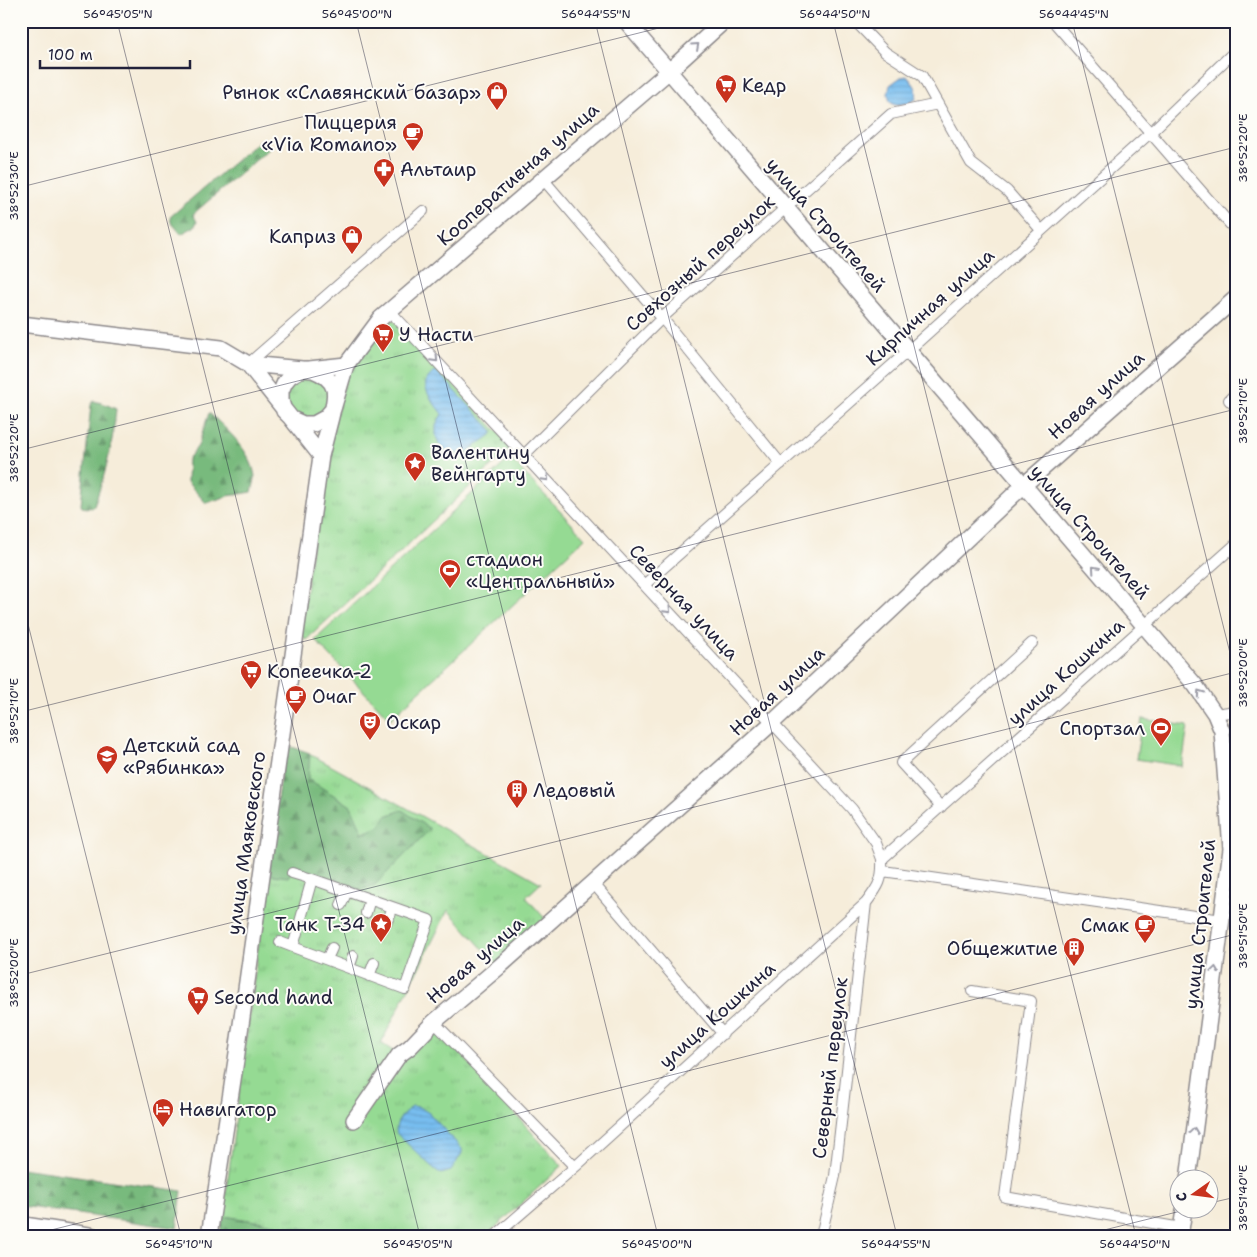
<svg xmlns="http://www.w3.org/2000/svg" width="1257" height="1257" viewBox="0 0 1257 1257" font-family="'Shantell Sans',sans-serif">
<style>
.grass{fill:url(#grass-tufts);stroke:#5c7e67}
.forest{fill:url(#forest-firs);stroke:#4d6e5c}
.garden{fill:#95da93;stroke:#5c7e67}
.water{fill:url(#water-rules);stroke:#4c7095}
.lines{fill:none;stroke-linecap:round;stroke-linejoin:round}
.street-casing{stroke:#8c888a;stroke-width:12}
.secondary-casing{stroke:#8c888a;stroke-width:18}
.primary-casing{stroke:#8c888a;stroke-width:19}
.street{stroke:#fff;stroke-width:10}
.secondary{stroke:#fff;stroke-width:15}
.primary{stroke:#fff;stroke-width:16}
.oneway{stroke:#9c9ca7}
.ticks{fill:none;stroke:#22223b;stroke-width:1;stroke-opacity:0.45}
.labels{text-anchor:middle;dominant-baseline:central;stroke-width:4;stroke-linejoin:round;paint-order:stroke}
.poi-label{font-size:19px;fill:#22223b;stroke:#fdfcf7;text-anchor:start}
.street-label{font-size:19px;fill:#22223b;stroke:#fdfcf7}
.neatline{fill:none;stroke:#22223b;stroke-width:2}
.ticks-label{font-size:12px;text-anchor:middle;fill:#22223b}
</style>
<defs>
<pattern id="grass-tufts" width="24" height="20" patternUnits="userSpaceOnUse" patternTransform="scale(1.25)"><rect width="24" height="20" fill="#95da93"/><path d="M3 7l-1-3M5 7V3M7 7l1-3M15 17l-1-3M17 17v-4M19 17l1-3" fill="none" stroke="#80bb80"/></pattern>
<pattern id="forest-firs" width="22" height="20" patternUnits="userSpaceOnUse" patternTransform="scale(1.25)"><rect width="22" height="20" fill="#78ba7d"/><path d="M5 1l3.5 6h-7zM16 11l3.5 6h-7z" fill="#629768"/></pattern>
<pattern id="water-rules" width="6" height="5" patternUnits="userSpaceOnUse" patternTransform="scale(1.25)"><rect width="6" height="5" fill="#77bdef"/><path d="M0 2.5h6" fill="none" stroke="#67a2ce"/></pattern>
</defs>
<rect width="100%" height="100%" fill="#fdfcf7"/>
<filter id="ink" filterUnits="userSpaceOnUse"><feTurbulence type="fractalNoise" baseFrequency=".02" numOctaves="2"/><feDisplacementMap in="SourceGraphic" scale="10" xChannelSelector="R" yChannelSelector="G"/><feConvolveMatrix kernelMatrix="1 2 1 2 8 2 1 2 1" color-interpolation-filters="sRGB"/></filter>
<filter id="wash" filterUnits="userSpaceOnUse"><feTurbulence type="fractalNoise" baseFrequency=".0096" numOctaves="4" result="noise"/><feDisplacementMap in="SourceGraphic" scale="20" xChannelSelector="R" yChannelSelector="G"/><feGaussianBlur stdDeviation="1.12" result="paint"/><feColorMatrix in="noise" values="0 0 0 0 0 0 0 0 0 0 0 0 0 0 0 0 0 1.4 0 .05"/><feComposite in="paint" operator="in"/></filter>
<g filter="url(#wash)">
<rect width="100%" height="100%" fill="#f6edda"/>
<path class="grass" d="M 390,316 L 512,447 L 306,640 L 300,633 L 325,456 L 349,367 Z
M 301,372 L 331,385 L 323,417 L 293,418 L 284,389 Z
M 284,749 L 310,754 L 541,883 L 526,897 L 548,922 L 499,967 L 448,910 L 381,1043 L 399,1055 L 435,1025 L 562,1166 L 486,1236 L 351,1236 L 223,1216 Z"/>
<path class="forest" d="M 260,140 L 266,140 L 269,149 L 193,214 L 197,222 L 194,227 L 181,234 L 171,222 L 170,217 Z
M 94,401 L 105,404 L 116,409 C 113,442 106,474 94,505 C 91,509 86,508 82,507 L 81,505 L 91,405 Z
M 209,413 C 227,429 252,452 255,477 C 255,481 253,487 252,492 L 228,496 L 206,503 L 187,482 L 188,459 L 198,446 Z
M 289,746 L 310,753 L 308,779 L 351,806 L 363,833 L 379,827 L 386,816 L 402,810 L 430,829 L 375,885 L 361,890 L 300,869 L 293,869 L 288,877 L 266,874 L 284,753 Z
M 21,1168 L 182,1191 L 177,1228 L 21,1206 Z
M 223,1216 L 351,1236 L 287,1236 L 279,1232 L 276,1236 L 220,1236 Z"/>
<path class="garden" d="M 510,458 L 585,538 L 390,719 L 315,640 Z
M 1142,719 L 1188,726 L 1182,766 L 1136,759 Z"/>
<path class="water" d="M 907,76 C 914,85 918,87 916,99 L 909,103 L 895,105 L 890,102 L 888,94 L 890,85 L 901,77 Z
M 434,372 L 438,373 L 444,379 L 493,431 L 491,435 L 468,451 L 457,453 L 448,453 L 439,444 L 436,436 L 436,425 L 442,414 C 437,407 423,391 426,382 C 427,378 431,375 434,372 Z
M 412,1106 L 419,1107 L 429,1113 L 462,1149 L 462,1153 L 451,1171 L 441,1174 L 431,1166 L 397,1134 C 393,1123 404,1113 412,1106 Z"/>
</g>
<g filter="url(#ink)">
<g class="lines">
<g class="street-casing">
<path id="street" d="M 855,21 L 885,52 L 922,76 L 971,163 L 1007,191 L 1041,230
M 1053,21 L 1236,231
M 543,179 L 662,318 L 781,464
M 390,311 L 852,809 L 876,843 L 882,859
M 248,364 L 423,211
M 1236,393 L 1229,400 L 1236,407
M 524,455 L 662,318 L 891,114 L 938,104
M 644,585 L 908,351 L 1150,133 L 1236,50
M 1215,714 L 1236,711
M 941,807 L 901,763 L 1032,643
M 883,871 L 1222,920
M 292,873 L 312,879
M 312,879 L 429,920 L 405,989 L 293,947 Z
M 593,883 L 723,1034
M 341,905 L 347,891
M 366,913 L 370,899
M 387,921 L 393,908
M 280,942 L 293,947
M 327,959 L 332,948
M 349,968 L 353,956
M 369,976 L 374,963
M 972,991 L 1031,1001 L 1005,1197 L 1181,1228
M 434,1022 L 575,1167
M 495,1236 L 575,1167 L 866,903 C 879,886 883,880 882,859 L 1236,544
M 821,1236 L 835,1176 L 866,903"/>
</g>
<g class="secondary-casing">
<path id="secondary" d="M 626,21 L 1195,685 L 1215,714 L 1222,731 L 1231,849 L 1188,1180
M 21,324 L 221,348 L 248,364 L 321,456
M 346,365 L 300,370 L 290,376 L 285,382 L 281,391 L 281,401 L 284,411 L 292,419 L 303,424 L 314,424 L 325,418 L 333,409 L 346,365 L 381,318 L 668,72 L 724,21
M 354,1120 L 399,1055 L 410,1047 L 434,1022 L 499,967 L 772,723 L 1024,485 L 1236,298
M 209,1236 L 236,1060 L 321,456 C 324,444 327,433 330,421 C 336,396 341,381 313,370 L 248,364
M 1180,1236 L 1184,1210"/>
</g>
<g class="primary-casing">
<path id="primary" d="M 21,1225 L 92,1236"/>
</g>
<use href="#street" class="street"/>
<use href="#secondary" class="secondary"/>
<use href="#primary" class="primary"/>
</g>
<defs><path id="oneway-chevron" d="M-2-3.5L2.5 0L-2 3.5" fill="none" stroke-width="1.6" stroke-linecap="round" stroke-linejoin="round" transform="scale(1.25)"/></defs>
<g class="oneway">
<use href="#oneway-chevron" transform="translate(696 46) rotate(-42)"/>
<use href="#oneway-chevron" transform="translate(435 359) rotate(47)"/>
<use href="#oneway-chevron" transform="translate(546 478) rotate(47)"/>
<use href="#oneway-chevron" transform="translate(1095 569) rotate(-131)"/>
<use href="#oneway-chevron" transform="translate(668 610) rotate(47)"/>
<use href="#oneway-chevron" transform="translate(1200 693) rotate(-125)"/>
<use href="#oneway-chevron" transform="translate(1215 970) rotate(-82)"/>
<use href="#oneway-chevron" transform="translate(1194 1131) rotate(-82)"/>
</g>
</g>
<path class="ticks" d="M 117,21 L 420,1236M 356,21 L 658,1236M 595,21 L 897,1236M 833,21 L 1136,1236M 1072,21 L 1236,677M 21,187 L 687,21M 21,450 L 1236,147M 21,596 L 181,1236M 21,712 L 1236,409M 21,975 L 1236,672M 1210,1203 L 1236,1197M 27,1236 L 1236,934M 1080,1236 L 1185,1210"/>
<defs>
<g id="supermarket-pin" transform="scale(1.125)"><path d="M0 17L-7.5 6A9.5 9.5 0 1 1 7.5 6Z" fill="#c8321e" stroke="#fdfcf7"/><path d="M-6-5.5h2.5l.6 2H6L4.5 2H-2.5L-4.4-4H-6ZM-1.5 3.2a1.3 1.3 0 1 0 .1 0ZM3 3.2a1.3 1.3 0 1 0 .1 0Z" fill="#fff"/></g>
<g id="shop-pin" transform="scale(1.125)"><path d="M0 17L-7.5 6A9.5 9.5 0 1 1 7.5 6Z" fill="#c8321e" stroke="#fdfcf7"/><path d="M-5-2.5h2.3a2.7 3.5 0 0 1 5.4 0H5L5.5 6h-11ZM-1.5-2.5h3a1.5 2.3 0 0 0-3 0Z" fill="#fff"/></g>
<g id="cafe-pin" transform="scale(1.125)"><path d="M0 17L-7.5 6A9.5 9.5 0 1 1 7.5 6Z" fill="#c8321e" stroke="#fdfcf7"/><path d="M-5.5-4.5H6V0H3Q3 3.5 0 3.5H-2.5Q-5.5 3.5-5.5 0ZM3-3.2v2h1.7v-2ZM-6 4.5H4V6H-6Z" fill="#fff"/></g>
<g id="pharmacy-pin" transform="scale(1.125)"><path d="M0 17L-7.5 6A9.5 9.5 0 1 1 7.5 6Z" fill="#c8321e" stroke="#fdfcf7"/><path d="M-2-6h4v4h4v4h-4v4h-4v-4h-4v-4h4Z" fill="#fff"/></g>
<g id="sight-pin" transform="scale(1.125)"><path d="M0 17L-7.5 6A9.5 9.5 0 1 1 7.5 6Z" fill="#c8321e" stroke="#fdfcf7"/><path d="M0-6L1.8-2.2L6-1.7L2.9 1.2L3.7 5.4L0 3.3L-3.7 5.4L-2.9 1.2L-6-1.7L-1.8-2.2Z" fill="#fff"/></g>
<g id="stadium-pin" transform="scale(1.125)"><path d="M0 17L-7.5 6A9.5 9.5 0 1 1 7.5 6Z" fill="#c8321e" stroke="#fdfcf7"/><path d="M0-5a6.5 5 0 1 0 0 10a6.5 5 0 1 0 0-10ZM-3.5-1.8h7v3.6h-7Z" fill="#fff"/></g>
<g id="theatre-pin" transform="scale(1.125)"><path d="M0 17L-7.5 6A9.5 9.5 0 1 1 7.5 6Z" fill="#c8321e" stroke="#fdfcf7"/><path d="M-5-5.5Q0-4 5-5.5V0Q5 5 0 6Q-5 5-5 0ZM-3.3-2.5H-1v1.5H-3.3ZM1-2.5H3.3v1.5H1ZM-2.8 1Q0 5.5 2.8 1Z" fill="#fff"/></g>
<g id="school-pin" transform="scale(1.125)"><path d="M0 17L-7.5 6A9.5 9.5 0 1 1 7.5 6Z" fill="#c8321e" stroke="#fdfcf7"/><path d="M0-5L7-2L0 1L-7-2ZM-4 1L0 2.5L4 1V4Q0 6-4 4Z" fill="#fff"/></g>
<g id="building-pin" transform="scale(1.125)"><path d="M0 17L-7.5 6A9.5 9.5 0 1 1 7.5 6Z" fill="#c8321e" stroke="#fdfcf7"/><path d="M-4-6H4V6H1V3H-1V6H-4ZM-2.5-4.3h1.7v1.8h-1.7ZM.8-4.3h1.7v1.8H.8ZM-2.5-1h1.7V.8h-1.7ZM.8-1h1.7V.8H.8Z" fill="#fff"/></g>
<g id="hotel-pin" transform="scale(1.125)"><path d="M0 17L-7.5 6A9.5 9.5 0 1 1 7.5 6Z" fill="#c8321e" stroke="#fdfcf7"/><path d="M-6-4.5h1.5V1H6V5H4.5V3h-9V5H-6ZM-4 0a1.8 1.8 0 1 1 3.6 0ZM.5 0V-2.5h3Q6-2.5 6 0Z" fill="#fff"/></g>
</defs>
<g fill-rule="evenodd">
<use href="#supermarket-pin" x="726" y="85"/>
<use href="#shop-pin" x="497" y="92"/>
<use href="#cafe-pin" x="413" y="133"/>
<use href="#pharmacy-pin" x="384" y="169"/>
<use href="#shop-pin" x="352" y="236"/>
<use href="#supermarket-pin" x="383" y="334"/>
<use href="#sight-pin" x="415" y="463"/>
<use href="#stadium-pin" x="450" y="570"/>
<use href="#supermarket-pin" x="251" y="671"/>
<use href="#cafe-pin" x="296" y="696"/>
<use href="#theatre-pin" x="370" y="722"/>
<use href="#stadium-pin" x="1161" y="728"/>
<use href="#school-pin" x="107" y="756"/>
<use href="#building-pin" x="517" y="790"/>
<use href="#sight-pin" x="381" y="924"/>
<use href="#cafe-pin" x="1145" y="925"/>
<use href="#building-pin" x="1074" y="948"/>
<use href="#supermarket-pin" x="198" y="997"/>
<use href="#hotel-pin" x="163" y="1109"/>
</g>
<g class="labels">
<g class="poi-label">
<text x="742" y="85">Кедр</text>
<text x="481" y="92" text-anchor="end">Рынок «Славянский базар»</text>
<text x="397" y="122" text-anchor="end">Пиццерия<tspan x="397" dy="22">«Via Romano»</tspan></text>
<text x="400" y="169">Альтаир</text>
<text x="336" y="236" text-anchor="end">Каприз</text>
<text x="399" y="334">У Насти</text>
<text x="431" y="452">Валентину<tspan x="431" dy="22">Вейнгарту</tspan></text>
<text x="466" y="559">стадион<tspan x="466" dy="22">«Центральный»</tspan></text>
<text x="267" y="671">Копеечка-2</text>
<text x="312" y="696">Очаг</text>
<text x="386" y="722">Оскар</text>
<text x="1145" y="728" text-anchor="end">Спортзал</text>
<text x="123" y="745">Детский сад<tspan x="123" dy="22">«Рябинка»</tspan></text>
<text x="533" y="790">Ледовый</text>
<text x="365" y="924" text-anchor="end">Танк Т-34</text>
<text x="1129" y="925" text-anchor="end">Смак</text>
<text x="1058" y="948" text-anchor="end">Общежитие</text>
<text x="214" y="997">Second hand</text>
<text x="179" y="1109">Навигатор</text>
</g>
<g class="street-label">
<text transform="translate(518 174) rotate(-41)">Кооперативная улица</text>
<text transform="translate(826 225) rotate(49)">улица Строителей</text>
<text transform="translate(700 263) rotate(-42)">Совхозный переулок</text>
<text transform="translate(930 307) rotate(-42)">Кирпичная улица</text>
<text transform="translate(1096 395) rotate(-42)">Новая улица</text>
<text transform="translate(1090 532) rotate(49)">улица Строителей</text>
<text transform="translate(684 602) rotate(47)">Северная улица</text>
<text transform="translate(1066 672) rotate(-42)">улица Кошкина</text>
<text transform="translate(777 691) rotate(-43)">Новая улица</text>
<text transform="translate(246 843) rotate(-82)">улица Маяковского</text>
<text transform="translate(1200 924) rotate(-84)">улица Строителей</text>
<text transform="translate(475 960) rotate(-41)">Новая улица</text>
<text transform="translate(717 1015) rotate(-42)">улица Кошкина</text>
<text transform="translate(830 1068) rotate(-83)">Северный переулок</text>
</g>
</g>
<rect width="1257" height="1257" fill="none" stroke="#fdfcf7" stroke-width="55"/>
<g transform="translate(1194 1194) rotate(256)"><circle r="24" fill="#fdfcf7" stroke="#a5a5ac"/>
<path d="M0-4L9 19L0 12L-9 19Z" fill="#c8321e"/>
<text y="-8" font-size="14" font-weight="bold" text-anchor="middle" fill="#22223b">С</text>
</g>
<path d="M40 60v8h150v-8" fill="none" stroke="#22223b" stroke-width="2.5"/>
<text x="48" y="60" font-size="15" fill="#22223b" stroke="#fdfcf7" stroke-width="4" paint-order="stroke">100 m</text>
<rect x="28" y="28" width="1202" height="1202" class="neatline"/>
<g class="ticks-label">
<text x="118" y="18">56°45'05"N</text>
<text x="357" y="18">56°45'00"N</text>
<text x="596" y="18">56°44'55"N</text>
<text x="835" y="18">56°44'50"N</text>
<text x="1074" y="18">56°44'45"N</text>
<text transform="translate(1243 148) rotate(-90)" y="4">38°52'20"E</text>
<text transform="translate(14 186) rotate(-90)" y="4">38°52'30"E</text>
<text transform="translate(1243 411) rotate(-90)" y="4">38°52'10"E</text>
<text transform="translate(14 448) rotate(-90)" y="4">38°52'20"E</text>
<text transform="translate(1243 673) rotate(-90)" y="4">38°52'00"E</text>
<text transform="translate(14 711) rotate(-90)" y="4">38°52'10"E</text>
<text transform="translate(1243 936) rotate(-90)" y="4">38°51'50"E</text>
<text transform="translate(14 973) rotate(-90)" y="4">38°52'00"E</text>
<text transform="translate(1243 1198) rotate(-90)" y="4">38°51'40"E</text>
<text x="179" y="1248">56°45'10"N</text>
<text x="418" y="1248">56°45'05"N</text>
<text x="657" y="1248">56°45'00"N</text>
<text x="896" y="1248">56°44'55"N</text>
<text x="1135" y="1248">56°44'50"N</text>
</g>
</svg>
